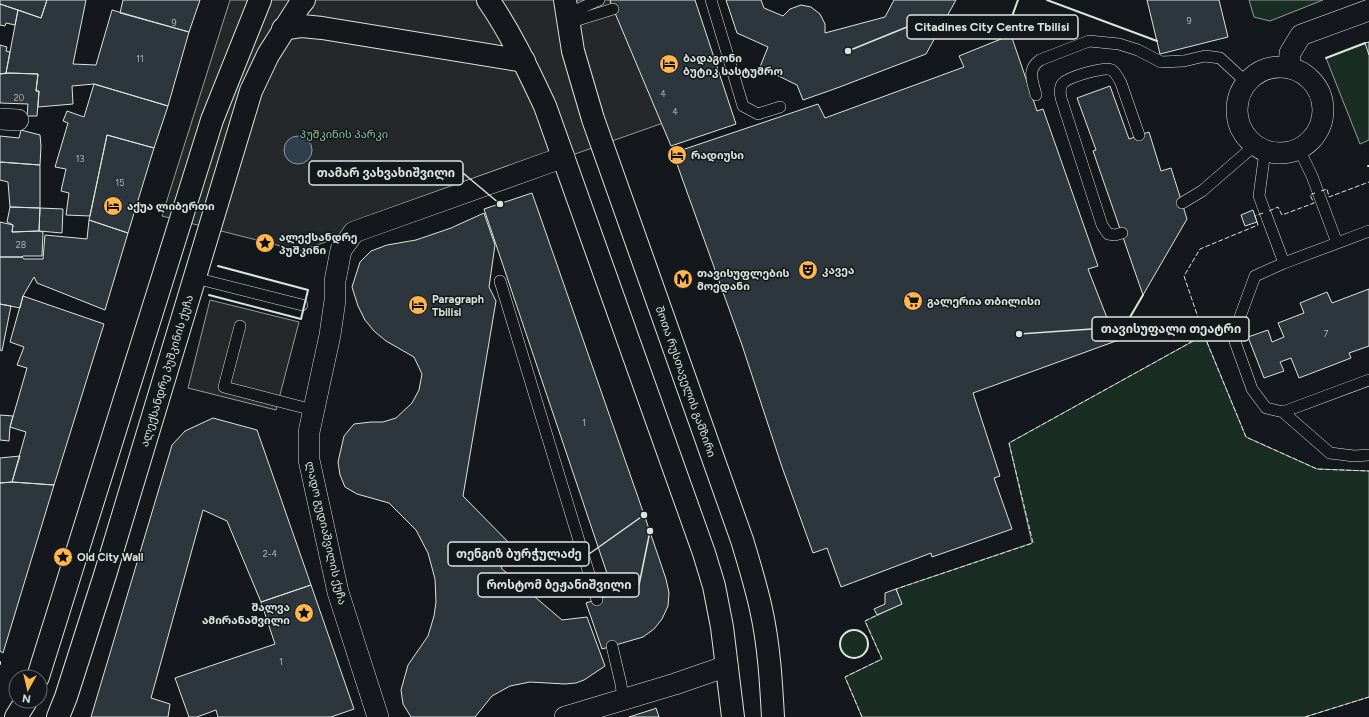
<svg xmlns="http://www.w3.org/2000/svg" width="1369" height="717" viewBox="0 0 1369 717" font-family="Figtree,'Noto Sans Georgian',sans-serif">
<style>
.green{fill:#1a2d24;stroke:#939e99}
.parking{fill:#24282b;stroke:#939e99}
.water{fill:#2f3f4d;stroke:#939e99}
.building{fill:#2c363c;stroke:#d8e6dc}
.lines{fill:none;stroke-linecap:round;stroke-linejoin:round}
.lane-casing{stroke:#d8e6dc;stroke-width:12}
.street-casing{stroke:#d8e6dc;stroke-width:22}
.primary-casing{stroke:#d8e6dc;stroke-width:24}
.lane{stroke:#14181c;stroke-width:11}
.street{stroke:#14181c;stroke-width:21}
.primary{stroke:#14181c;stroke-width:22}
.fence{stroke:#d8e6dc;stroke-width:1;stroke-dasharray:5 2;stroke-linecap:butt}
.wall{stroke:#d8e6dc;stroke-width:2}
.labels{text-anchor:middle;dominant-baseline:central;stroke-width:3;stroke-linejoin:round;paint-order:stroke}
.number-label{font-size:9px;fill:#adbab4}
.poi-label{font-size:11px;font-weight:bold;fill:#d8e6dc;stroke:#14181c;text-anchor:start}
.park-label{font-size:11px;fill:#8ac095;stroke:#14181c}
.street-label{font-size:11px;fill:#d8e6dc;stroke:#14181c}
.leader{fill:none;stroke:#d8e6dc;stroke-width:1.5}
.callout-dot{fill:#d8e6dc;stroke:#14181c;stroke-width:1.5}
.callout{fill:#14181c;stroke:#d8e6dc;stroke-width:1.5}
.callout-label{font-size:12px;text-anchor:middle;font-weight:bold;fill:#d8e6dc}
</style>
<rect width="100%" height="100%" fill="#14181c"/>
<path class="green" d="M 1249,0 L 1323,0 L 1270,21 L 1254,17 Z
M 1369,42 L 1369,140 L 1360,144 L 1326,58 Z
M 1204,335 L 1246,437 L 1317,469 L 1369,471 L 1369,697 L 1305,717 L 862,717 L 845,677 L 882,659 L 865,621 L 902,604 L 896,589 L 1032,543 L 1009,443 Z
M840 644a14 14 0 1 1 28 0a14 14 0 1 1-28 0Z"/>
<path class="parking" d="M 230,0 L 610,0 L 663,123 L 300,251 L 162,216 Z
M 210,300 L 299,322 L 276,410 L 188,388 Z"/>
<path class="water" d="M284 150a14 14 0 1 1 28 0a14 14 0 1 1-28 0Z"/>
<path class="building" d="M 0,0 L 47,0 L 41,18 L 0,4 Z
M 47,0 L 86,0 L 73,64 L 96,65 L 112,10 L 189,32 L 168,106 L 94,84 L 72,86 L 73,104 L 38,107 L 39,91 L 36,91 L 38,74 L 6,73 L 18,10 L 41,18 Z
M 123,0 L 200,0 L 189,32 L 120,13 Z
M 611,0 L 695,0 L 736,124 L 671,146 L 610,1 Z
M 726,0 L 761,0 L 764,8 L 783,16 L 790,9 L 801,5 L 811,7 L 820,14 L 825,24 L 825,33 L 885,17 L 894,0 L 956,0 L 926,54 L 837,88 L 803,100 L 797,85 L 760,67 L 768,47 L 737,33 Z
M 1147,0 L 1219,0 L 1228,37 L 1160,54 Z
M 0,4 L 18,10 L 15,25 L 6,23 L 5,26 L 0,25 Z
M 1011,35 L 1037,111 L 1043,109 L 1098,266 L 1088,269 L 1116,341 L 973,393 L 1000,476 L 994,478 L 1012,529 L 932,557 L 931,553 L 841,587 L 827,548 L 813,553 L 782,467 L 742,345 L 673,153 L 818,104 L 825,118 L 964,67 L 959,56 Z
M 1369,42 L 1369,55 L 1365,43 Z
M 0,45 L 7,47 L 6,51 L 10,52 L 6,73 L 0,74 Z
M 11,73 L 38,74 L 36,91 L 39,91 L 37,116 L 27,116 L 28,104 L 0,103 L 0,74 Z
M 94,84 L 168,106 L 154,148 L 107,135 L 90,216 L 66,215 L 69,193 L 61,191 L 66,169 L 55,167 L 68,123 L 63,121 L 67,111 L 84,117 Z
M 1110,86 L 1129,139 L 1149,132 L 1161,171 L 1171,168 L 1187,219 L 1143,295 L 1093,151 L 1096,150 L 1077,98 Z
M 21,130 L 40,135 L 41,146 L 40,165 L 0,162 L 0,136 L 19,138 Z
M 107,135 L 154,148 L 128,233 L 89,220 Z
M 0,162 L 40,165 L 40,208 L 10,207 L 8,182 L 0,180 Z
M 532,193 L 647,523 L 666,579 L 669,593 L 668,606 L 662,619 L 654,629 L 643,637 L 602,649 L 586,603 L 614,594 L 484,209 Z
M 10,207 L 40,208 L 39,231 L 12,232 L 13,225 L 7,222 Z
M 40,208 L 63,209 L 62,233 L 39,231 Z
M 1253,210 L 1257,222 L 1245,226 L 1241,215 Z
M 484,213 L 495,245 L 489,287 L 496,301 L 463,496 L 516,550 L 501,568 L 562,620 L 587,617 L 605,666 L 584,680 L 576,683 L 565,684 L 530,682 L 510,686 L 492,696 L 475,717 L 411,717 L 403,704 L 401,690 L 408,665 L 428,636 L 434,616 L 436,602 L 435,579 L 428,553 L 416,530 L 389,503 L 357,494 L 345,487 L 340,475 L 338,462 L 344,436 L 354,424 L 371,422 L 383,422 L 396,418 L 412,403 L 419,390 L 422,374 L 414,357 L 386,341 L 374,331 L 365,320 L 358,306 L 352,287 L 360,262 L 371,251 L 387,245 L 416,240 L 451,228 Z
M 89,220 L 128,233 L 105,310 L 37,283 L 34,277 L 23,296 L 20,308 L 0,304 L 0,257 L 22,257 L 24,259 L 43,259 L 45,235 L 87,239 Z
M 0,222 L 13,225 L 12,232 L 39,231 L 43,232 L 42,256 L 23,256 L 22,257 L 0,257 Z
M 1369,289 L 1369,346 L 1349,353 L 1351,358 L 1299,378 L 1291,358 L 1280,362 L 1284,371 L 1264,378 L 1248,337 L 1268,330 L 1272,342 L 1284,337 L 1278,323 L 1304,313 L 1300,303 L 1327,292 L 1332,303 Z
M 23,296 L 104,324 L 54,485 L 12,482 L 26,432 L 10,427 L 27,368 L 17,365 L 24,347 L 10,342 Z
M 0,304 L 11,306 L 2,351 L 0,350 Z
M 0,415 L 13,416 L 10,427 L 9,441 L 0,440 Z
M 213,418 L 257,430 L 311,585 L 261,602 L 227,521 L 203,510 L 151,698 L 170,704 L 168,717 L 91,717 L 172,445 L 185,431 Z
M 20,456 L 12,482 L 0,483 L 0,458 Z
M 12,482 L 54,485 L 3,653 L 0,651 L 0,483 Z
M 311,585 L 354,709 L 331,717 L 218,717 L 216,710 L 197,717 L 189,717 L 175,678 L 275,644 L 261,602 Z
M 896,589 L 902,604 L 877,615 L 874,609 L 885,604 L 885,593 Z
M 656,708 L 659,717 L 629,717 L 654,709 Z"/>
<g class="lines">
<g class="lane-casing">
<path id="lane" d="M 711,0 L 743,106 L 758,114 L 780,107
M 567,14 L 599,0
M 568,23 L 613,9
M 1036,95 C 1033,81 1026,70 1040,60 L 1089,41 L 1119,44 L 1138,50 L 1161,62 L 1184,61 L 1205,56 L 1220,58 L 1246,82
M 1299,149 L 1312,176 L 1337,243
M 1265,151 L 1259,196 L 1284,263
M 1182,203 L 1202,191 L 1254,146
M 1369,231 L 1284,263 L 1255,276 L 1233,336 L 1252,389 L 1266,408 L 1283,412 L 1369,380
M 1122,233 L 1115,235 L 1108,234 L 1102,225 L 1061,98 C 1060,93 1059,87 1063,83 C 1069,77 1104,66 1112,70 C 1116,73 1119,79 1121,83 L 1139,135
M 195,278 L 302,305
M 500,281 L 597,600
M 240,326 L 224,387 L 313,410
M 1283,412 L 1330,453 L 1354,456 L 1369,455
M 612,646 L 621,684 L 623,699"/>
</g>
<g class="street-casing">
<path id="street" d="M1237 110a43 43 0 1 1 86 0a43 43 0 1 1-86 0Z
M 1289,68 L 1290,53 L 1301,35 L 1369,10
M 0,119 L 18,120
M 378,717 L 338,592 L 309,460 L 309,432 L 330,335 L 335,300 L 335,281 L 341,250 L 354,232 L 564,157
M 565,717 L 675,684 L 727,666"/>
</g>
<g class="primary-casing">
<g id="primary">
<path d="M 488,0 C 511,33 528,70 545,106 L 704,553 L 714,586 L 722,627 L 733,717"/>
<path id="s1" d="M 565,0 L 573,51 L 593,119 L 742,540 C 749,563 756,586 761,609 C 769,645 771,681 773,717"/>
<path d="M 283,29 L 302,26 L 322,28 L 524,61"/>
<path d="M 38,677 L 212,120 L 260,0"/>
<path d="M 16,717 L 26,701"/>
<path id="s2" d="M 58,717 L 66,697 L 105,575 L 251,91 L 268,55 L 299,6 L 304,0"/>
</g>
</g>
<use href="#lane" class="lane"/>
<use href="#street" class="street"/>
<use href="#primary" class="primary"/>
<path class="fence" d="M 1321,191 L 1327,189 L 1329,197 L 1369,182
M 1269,211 L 1278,207 L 1282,215 L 1314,203 L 1310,195 L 1315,193
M 1263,213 L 1255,216 L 1258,225 L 1200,249 L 1184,276 L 1204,335 L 1246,437 L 1317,469 L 1369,471
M 897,591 L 896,589 L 1033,543 L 1009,443 L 1204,335
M 862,717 L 845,677 L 882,659 L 865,621 L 879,614
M 1305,717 L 1369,697"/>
<path class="wall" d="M 1047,0 L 1157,41
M 1004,38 L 1018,0
M 1326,58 L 1365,43
M 1368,166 L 1369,166
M 209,295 L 301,319 L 308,290 L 218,266
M 1116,341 L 1143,295
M840 644a14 14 0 1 1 28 0a14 14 0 1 1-28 0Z
M 0,664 L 0,662"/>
</g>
<defs>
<g id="hotel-disc" transform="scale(1)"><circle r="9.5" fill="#ffb74d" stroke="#14181c"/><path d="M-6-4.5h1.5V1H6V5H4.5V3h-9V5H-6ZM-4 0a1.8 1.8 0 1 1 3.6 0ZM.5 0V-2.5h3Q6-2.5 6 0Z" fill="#111"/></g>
<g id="sight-disc" transform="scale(1)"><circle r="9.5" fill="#ffb74d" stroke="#14181c"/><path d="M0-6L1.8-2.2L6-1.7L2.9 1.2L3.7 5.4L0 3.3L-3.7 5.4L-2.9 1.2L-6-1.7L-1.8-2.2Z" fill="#111"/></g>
<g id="theatre-disc" transform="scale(1)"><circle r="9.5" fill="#ffb74d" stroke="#14181c"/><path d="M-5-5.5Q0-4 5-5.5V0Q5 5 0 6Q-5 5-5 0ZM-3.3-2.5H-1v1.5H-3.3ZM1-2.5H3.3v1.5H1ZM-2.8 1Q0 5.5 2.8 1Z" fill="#111"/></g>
<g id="metro-disc" transform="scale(1)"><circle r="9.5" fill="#ffb74d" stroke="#14181c"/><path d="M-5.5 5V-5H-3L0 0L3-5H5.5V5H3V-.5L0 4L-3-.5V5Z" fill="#111"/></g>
<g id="supermarket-disc" transform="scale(1)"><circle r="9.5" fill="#ffb74d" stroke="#14181c"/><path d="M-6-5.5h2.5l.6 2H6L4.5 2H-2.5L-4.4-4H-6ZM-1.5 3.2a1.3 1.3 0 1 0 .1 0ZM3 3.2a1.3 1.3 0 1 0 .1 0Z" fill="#111"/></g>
</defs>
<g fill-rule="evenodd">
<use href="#hotel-disc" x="669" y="64"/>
<use href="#hotel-disc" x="677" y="155"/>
<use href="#hotel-disc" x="113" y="206"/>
<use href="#sight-disc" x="265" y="243"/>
<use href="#theatre-disc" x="808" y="270"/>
<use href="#metro-disc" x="683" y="279"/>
<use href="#supermarket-disc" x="913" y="301"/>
<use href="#hotel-disc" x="418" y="305"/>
<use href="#sight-disc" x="63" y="557"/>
<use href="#sight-disc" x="304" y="613"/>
</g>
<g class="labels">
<g class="number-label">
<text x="1189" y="20">9</text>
<text x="174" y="22">9</text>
<text x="140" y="58">11</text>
<text x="663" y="93">4</text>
<text x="19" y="97">20</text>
<text x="675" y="111">4</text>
<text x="80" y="158">13</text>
<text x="120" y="182">15</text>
<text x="21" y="244">28</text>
<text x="1326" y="333">7</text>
<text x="584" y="422">1</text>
<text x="270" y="553">2-4</text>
<text x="281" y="661">1</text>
</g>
<g class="poi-label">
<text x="683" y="58">ბადაგონი<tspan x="683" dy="13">ბუტიკ სასტუმრო</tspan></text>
<text x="691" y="155">რადიუსი</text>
<text x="127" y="206">აქუა ლიბერთი</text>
<text x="279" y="237">ალექსანდრე<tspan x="279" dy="13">პუშკინი</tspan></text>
<text x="822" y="270">კავეა</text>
<text x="697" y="273">თავისუფლების<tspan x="697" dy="13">მოედანი</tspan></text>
<text x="432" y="299">Paragraph<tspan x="432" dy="13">Tbilisi</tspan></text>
<text x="927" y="301">გალერია თბილისი</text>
<text x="77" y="557">Old City Wall</text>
<text x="290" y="607" text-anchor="end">შალვა<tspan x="290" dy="13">ამირანაშვილი</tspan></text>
</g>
<g class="park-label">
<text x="344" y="134">პუშკინის პარკი</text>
</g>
<g class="street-label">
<text stroke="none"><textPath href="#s2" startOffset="363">ალექსანდრე პუშკინის ქუჩა</textPath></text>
<text stroke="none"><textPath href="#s1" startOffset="401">შოთა რუსთაველის გამზირი</textPath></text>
<text transform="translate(326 533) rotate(77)">ლადო გუდიაშვილის ქუჩა</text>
</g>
</g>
<path class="leader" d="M848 51L907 27M500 204L463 173M1019 334L1092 329M644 515L589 554M650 531L639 585"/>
<g class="callout-dot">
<circle cx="848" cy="51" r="4"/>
<circle cx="500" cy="204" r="4"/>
<circle cx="1019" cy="334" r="4"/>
<circle cx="644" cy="515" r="4"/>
<circle cx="650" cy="531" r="4"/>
</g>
<g class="callout">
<rect x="907" y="15" width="171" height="24" rx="4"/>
<rect x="309" y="161" width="154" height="24" rx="4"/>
<rect x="1092" y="317" width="157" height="24" rx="4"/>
<rect x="448" y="542" width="141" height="24" rx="4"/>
<rect x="478" y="573" width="161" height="24" rx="4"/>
</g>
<g class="callout-label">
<text x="992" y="31">Citadines City Centre Tbilisi</text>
<text x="386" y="177">თამარ ვახვახიშვილი</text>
<text x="1171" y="333">თავისუფალი თეატრი</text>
<text x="519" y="558">თენგიზ ბურჭულაძე</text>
<text x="559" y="589">როსტომ ბეჟანიშვილი</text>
</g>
<g transform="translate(28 689) rotate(188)"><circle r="19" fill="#14181c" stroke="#626a69"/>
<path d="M0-3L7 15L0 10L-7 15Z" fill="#ffb74d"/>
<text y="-6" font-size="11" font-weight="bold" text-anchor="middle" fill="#d8e6dc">N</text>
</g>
</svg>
